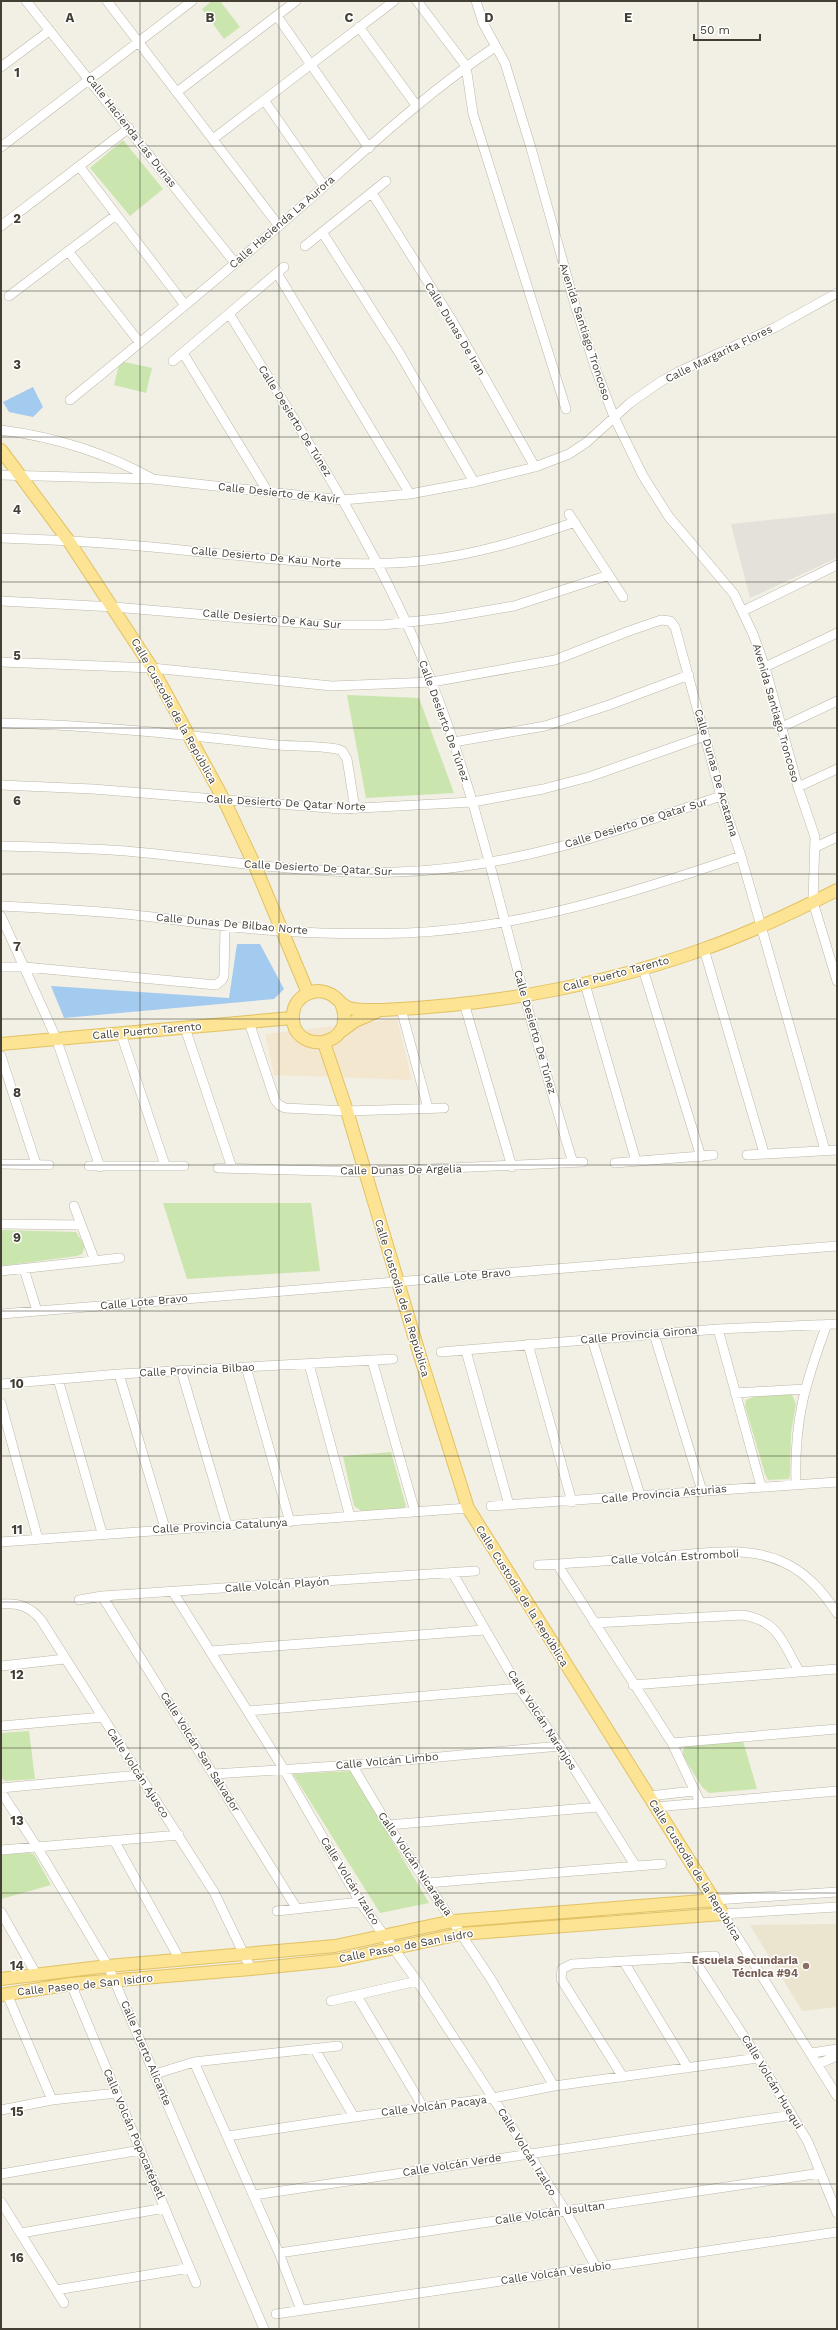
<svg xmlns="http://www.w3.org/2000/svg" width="838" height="2330" viewBox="0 0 838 2330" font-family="'Work Sans',sans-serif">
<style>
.commercial{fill:#f4e7d0}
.industrial{fill:#e4e0da}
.education{fill:#ebe5cf}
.green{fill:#cae6ae}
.water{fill:#a2cbef}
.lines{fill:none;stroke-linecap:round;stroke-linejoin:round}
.minor-casing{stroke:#bdb7a8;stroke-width:10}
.major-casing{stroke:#e1c264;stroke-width:14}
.minor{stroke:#fff;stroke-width:9}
.major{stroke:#fce494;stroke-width:12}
.grid{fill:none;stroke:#443f35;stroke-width:1;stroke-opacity:0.55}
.education-dot{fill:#8d6e63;stroke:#fff;stroke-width:1.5}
.labels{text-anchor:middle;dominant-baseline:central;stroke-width:3;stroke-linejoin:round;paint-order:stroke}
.street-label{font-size:11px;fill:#443f35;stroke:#fff}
.education-label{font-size:11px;font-weight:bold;fill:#785e54;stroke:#fff;text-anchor:end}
.grid-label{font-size:13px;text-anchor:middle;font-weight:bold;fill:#443f35;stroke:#fff;stroke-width:3;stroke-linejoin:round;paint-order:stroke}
</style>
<rect width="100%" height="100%" fill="#f2efe5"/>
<path class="commercial" d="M 397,1019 L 412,1080 L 274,1075 L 265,1034 Z"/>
<path class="industrial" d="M 837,513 L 837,558 L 750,598 L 731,524 Z"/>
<path class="education" d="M 837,1924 L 837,2007 L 802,2011 L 750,1925 Z"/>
<path class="green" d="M 212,1 L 220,1 L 240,27 L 224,39 L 202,9 Z
M 123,140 L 163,189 L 130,216 L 90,168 Z
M 120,361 L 152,368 L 146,393 L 114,385 Z
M 347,695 L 419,698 L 454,793 L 366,798 Z
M 163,1203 L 311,1203 L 320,1271 L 187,1279 Z
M 1,1230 L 76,1232 L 85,1246 L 82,1254 L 77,1256 L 1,1266 Z
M 786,1394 L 792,1395 L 796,1404 L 791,1433 L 790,1474 L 789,1479 L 768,1480 L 765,1474 L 745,1406 L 746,1400 L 753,1397 Z
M 391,1452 L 406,1506 L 402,1509 L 363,1512 L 354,1506 L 343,1456 Z
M 29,1731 L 35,1779 L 5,1781 L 1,1777 L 1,1733 Z
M 743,1741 L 757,1789 L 709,1793 L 702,1787 L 683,1756 L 683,1750 L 686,1746 Z
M 351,1771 L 429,1903 L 380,1913 L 293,1774 Z
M 28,1853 L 34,1854 L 51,1885 L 1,1899 L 1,1855 Z"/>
<path class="water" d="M 33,387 L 43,407 L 33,417 L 9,412 L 3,402 Z
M 237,944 L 260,944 L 284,989 L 274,999 L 64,1018 L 51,986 L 229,998 Z"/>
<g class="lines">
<g class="minor-casing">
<path id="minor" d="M 26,1 L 235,263
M 107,1 L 279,226
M 417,1 L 466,66 L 473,114 L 566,409
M 476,1 L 483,23 L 505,63 L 531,148 L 575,305 L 596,370 L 614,417 L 643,476 L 669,517 L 734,594 L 753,634 L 765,667 L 798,787 L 815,837 L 813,902 L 837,981
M 277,16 L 369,148
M 359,27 L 416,105
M 1,67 L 49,31
M 177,92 L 296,1
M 264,100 L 324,186
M 213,139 L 394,1
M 1,147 L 192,1
M 79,166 L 185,305
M 372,193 L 453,322 L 535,467
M 1,226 L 129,128
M 322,232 L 400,354 L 474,482
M 305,246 L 386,181
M 68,251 L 140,343
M 277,273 L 410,494
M 9,296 L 116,215
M 230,315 C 303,434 381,552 432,683 C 472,784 496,890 524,994 C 539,1051 556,1107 573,1163
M 183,353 L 268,492
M 173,361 L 284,267
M 70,400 C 140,343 210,285 279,226 C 350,165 417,99 495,47
M 1,430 C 55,437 104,452 151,478
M 1,475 L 152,479 L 343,500 L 410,494 L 474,482 L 535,467 L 569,454 L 587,442 L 630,403 L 660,382 L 678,372 L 776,327 L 837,293
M 569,514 L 623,597
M 1,538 C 65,540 128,544 191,551 C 267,558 343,569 420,561 C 474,555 524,540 575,522
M 1,601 L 114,607 L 325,625 L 383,625 L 444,618 L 514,606 L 609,575
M 743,611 L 837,565
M 1,662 L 152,668 L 332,686 L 432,682 L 555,660 L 629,631 L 661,620 L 670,621 L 675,627 L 721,796 L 741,856 L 825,1150
M 765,667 L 837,633
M 1,723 C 90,725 179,734 268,744 C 291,747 314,745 337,749 L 342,751 L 347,759 L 355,809
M 782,727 L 837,701
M 454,742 L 545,726 L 609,705 L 689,675
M 1,785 L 93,789 L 341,809 L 473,802 L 543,789 L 589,777 L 705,736
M 798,787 L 837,769
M 1,846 C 43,847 84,848 126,851 C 216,859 306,875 397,872 C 508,869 616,832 721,796
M 816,847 L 837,837
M 1,906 C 43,908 84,910 125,914 C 178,919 230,929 283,931 C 324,934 366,934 407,933 C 522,928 633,893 741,856
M 1,916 L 56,1038 L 100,1167
M 704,949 L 764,1153
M 1,967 L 25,967 L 216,985 L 222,980 L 224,976 L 225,926
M 643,969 L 701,1157
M 585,984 L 636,1161
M 464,1003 L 512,1167
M 401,1009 L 428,1108
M 249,1022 L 275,1100 L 279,1105 L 285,1108 L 347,1111 L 444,1108
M 185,1028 L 232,1168
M 121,1034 L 165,1165
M 1,1056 L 36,1164
M 747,1155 L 837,1150
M 615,1163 L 713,1155
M 1,1164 L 49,1165
M 89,1166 L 184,1166
M 218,1168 L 364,1172 L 583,1162
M 74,1206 L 95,1261
M 1,1224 L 81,1225
M 24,1269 L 37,1311
M 1,1271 L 120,1258
M 1,1314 L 837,1246
M 718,1329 L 761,1486
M 654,1334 L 702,1491
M 592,1339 L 640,1495
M 528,1344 L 572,1502
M 466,1351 L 509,1505
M 441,1352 L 718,1329 L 837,1324
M 372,1360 L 415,1512
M 309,1364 L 350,1517
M 246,1367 L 290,1522
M 181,1370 L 227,1525
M 119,1374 L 165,1528
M 58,1379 L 102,1533
M 1,1384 L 119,1374 L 393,1359
M 735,1393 L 804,1389
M 1,1403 L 38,1539
M 796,1484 C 794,1419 805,1384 827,1324
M 491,1506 L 837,1482
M 1,1542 L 468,1508
M 557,1564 L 672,1743 L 700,1802
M 538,1565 C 578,1563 619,1560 659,1557 C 700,1554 747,1544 785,1563 C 808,1574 823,1592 837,1613
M 452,1572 L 519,1688 L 560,1746 L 635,1865
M 173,1592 L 283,1768 L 360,1902 L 417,1981 L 493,2098 L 565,2210 L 596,2267
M 102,1596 L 297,1909
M 79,1600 L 102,1596 L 475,1571
M 1,1604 C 18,1603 30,1606 41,1620 L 214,1892 L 251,1969
M 594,1623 L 742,1615 C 778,1620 783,1643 799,1671
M 210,1651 L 484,1630
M 1,1666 L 65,1659
M 633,1685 L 837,1669
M 248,1711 L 519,1688
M 1,1726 L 103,1717
M 672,1743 L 837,1729
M 352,1765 L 388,1825 L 491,1979 L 554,2086
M 214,1774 L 352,1765 L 560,1746
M 1,1788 L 139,1775
M 1,1792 L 37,1847 L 108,1966 L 264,2329
M 649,1796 L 694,1791
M 656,1807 L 837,1791
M 388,1825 L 598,1807
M 115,1842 L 180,1960
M 1,1850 L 179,1835
M 427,1883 L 662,1864
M 715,1900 L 837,1892
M 837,1907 L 723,1914 L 837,2096
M 277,1911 L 360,1902
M 1,1912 L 36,1974
M 693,1958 L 758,2058 L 808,2142 L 837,2213
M 624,1962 L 688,2068
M 71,1984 L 196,2283
M 7,1994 L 52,2100
M 357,1996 L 423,2107
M 331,2001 L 417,1981
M 314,2048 L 354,2117
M 812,2053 L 837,2049
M 194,2062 L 279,2253 L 301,2310
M 818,2064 L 837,2056
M 155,2074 L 194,2062 L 338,2046
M 623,2077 L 561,1979 L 562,1969 L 572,1964 L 715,1956
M 1,2110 L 52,2100 L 117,2093
M 228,2136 L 354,2117 L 493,2098 L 554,2086 L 758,2058
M 1,2174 L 141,2150
M 254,2195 L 792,2115
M 1,2202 L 64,2303
M 21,2233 L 165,2208
M 279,2253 L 821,2173
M 56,2290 L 190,2268
M 276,2314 L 837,2232"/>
</g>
<g class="major-casing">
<path id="major" d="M 1,450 L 68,540 L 152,668 L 224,800 L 255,866 L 308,993
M 341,1003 C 360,1050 289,1056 293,1014 C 294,997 314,986 330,994 C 337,997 341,1005 349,1008 C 360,1011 372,1010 383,1010 C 492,1005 601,986 704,949 C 750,933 794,912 837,890
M 340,1032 L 355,1021 L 376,1012
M 1,1044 L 292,1018
M 1,1979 L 108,1966 L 335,1946 L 453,1921 L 715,1900
M 1,1995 L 71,1984 L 251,1969 L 339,1960 L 460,1934 L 723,1914 L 468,1508 L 420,1356 L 347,1111 L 324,1043"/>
</g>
<use href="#minor" class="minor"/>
<use href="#major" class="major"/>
</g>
<path class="grid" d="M 140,1 L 140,2329M 279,1 L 279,2329M 419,1 L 419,2329M 559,1 L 559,2329M 698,1 L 698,2329M 1,146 L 837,146M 1,291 L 837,291M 1,437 L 837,437M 1,582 L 837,582M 1,728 L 837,728M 1,874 L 837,874M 1,1019 L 837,1019M 1,1165 L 837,1165M 1,1311 L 837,1311M 1,1456 L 837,1456M 1,1602 L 837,1602M 1,1748 L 837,1748M 1,1893 L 837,1893M 1,2039 L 837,2039M 1,2184 L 837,2184"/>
<circle class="education-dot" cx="806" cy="1966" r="4"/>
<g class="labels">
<g class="street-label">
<text transform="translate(131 131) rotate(52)">Calle Hacienda Las Dunas</text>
<text transform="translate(282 222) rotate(-41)">Calle Hacienda La Aurora</text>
<text transform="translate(455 329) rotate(59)">Calle Dunas De Iran</text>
<text transform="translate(585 332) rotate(72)">Avenida Santiago Troncoso</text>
<text transform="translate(719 354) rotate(-26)">Calle Margarita Flores</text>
<text transform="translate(295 421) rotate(58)">Calle Desierto De Túnez</text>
<text transform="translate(279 493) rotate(6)">Calle Desierto de Kavir</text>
<text transform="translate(266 557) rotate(5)">Calle Desierto De Kau Norte</text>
<text transform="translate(272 619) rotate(5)">Calle Desierto De Kau Sur</text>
<text transform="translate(174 711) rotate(61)">Calle Custodia de la República</text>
<text transform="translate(776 713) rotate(74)">Avenida Santiago Troncoso</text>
<text transform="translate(444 721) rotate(70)">Calle Desierto De Túnez</text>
<text transform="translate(716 773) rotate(74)">Calle Dunas De Acatama</text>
<text transform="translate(286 803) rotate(3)">Calle Desierto De Qatar Norte</text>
<text transform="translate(636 823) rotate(-17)">Calle Desierto De Qatar Sur</text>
<text transform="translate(318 868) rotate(3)">Calle Desierto De Qatar Sur</text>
<text transform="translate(232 924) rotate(5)">Calle Dunas De Bilbao Norte</text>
<text transform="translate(616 974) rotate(-15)">Calle Puerto Tarento</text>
<text transform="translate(147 1031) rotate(-5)">Calle Puerto Tarento</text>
<text transform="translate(535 1032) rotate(74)">Calle Desierto De Túnez</text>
<text transform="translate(401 1170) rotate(-1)">Calle Dunas De Argelia</text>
<text transform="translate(467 1276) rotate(-5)">Calle Lote Bravo</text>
<text transform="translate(402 1298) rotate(73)">Calle Custodia de la República</text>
<text transform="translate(144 1302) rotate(-5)">Calle Lote Bravo</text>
<text transform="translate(639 1335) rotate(-5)">Calle Provincia Girona</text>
<text transform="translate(197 1370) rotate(-3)">Calle Provincia Bilbao</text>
<text transform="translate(664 1494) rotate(-5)">Calle Provincia Asturias</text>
<text transform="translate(220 1526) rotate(-3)">Calle Provincia Catalunya</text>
<text transform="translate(675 1557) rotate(-3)">Calle Volcán Estromboli</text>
<text transform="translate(277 1585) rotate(-4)">Calle Volcán Playón</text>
<text transform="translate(522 1596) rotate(58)">Calle Custodia de la República</text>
<text transform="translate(542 1720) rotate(57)">Calle Volcán Naranjos</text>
<text transform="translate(200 1752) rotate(58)">Calle Volcán San Salvador</text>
<text transform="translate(387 1761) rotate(-5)">Calle Volcán Limbo</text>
<text transform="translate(138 1773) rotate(57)">Calle Volcán Ajusco</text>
<text transform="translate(415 1864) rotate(56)">Calle Volcán Nicaragua</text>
<text transform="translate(695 1870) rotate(58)">Calle Custodia de la República</text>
<text transform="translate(350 1881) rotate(58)">Calle Volcán Izalco</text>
<text transform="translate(406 1946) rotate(-11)">Calle Paseo de San Isidro</text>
<text transform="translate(85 1985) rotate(-6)">Calle Paseo de San Isidro</text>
<text transform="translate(146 2053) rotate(67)">Calle Puerto Alicante</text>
<text transform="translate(772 2082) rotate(59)">Calle Volcán Huequi</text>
<text transform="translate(434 2106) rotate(-7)">Calle Volcán Pacaya</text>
<text transform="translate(134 2134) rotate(67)">Calle Volcán Popocatépetl</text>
<text transform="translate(527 2152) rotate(58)">Calle Volcán Izalco</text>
<text transform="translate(452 2165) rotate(-9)">Calle Volcán Verde</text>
<text transform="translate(550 2213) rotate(-8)">Calle Volcán Usultan</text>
<text transform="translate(556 2273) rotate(-8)">Calle Volcán Vesubio</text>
</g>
<g class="education-label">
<text x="798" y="1960">Escuela Secundaria<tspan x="798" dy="13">Técnica #94</tspan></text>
</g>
</g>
<g class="grid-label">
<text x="70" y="22">A</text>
<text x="210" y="22">B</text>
<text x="349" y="22">C</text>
<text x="489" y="22">D</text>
<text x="628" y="22">E</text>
<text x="17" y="77">1</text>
<text x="17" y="223">2</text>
<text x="17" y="369">3</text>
<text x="17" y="514">4</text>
<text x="17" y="660">5</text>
<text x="17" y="805">6</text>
<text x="17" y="951">7</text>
<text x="17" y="1097">8</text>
<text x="17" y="1242">9</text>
<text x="17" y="1388">10</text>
<text x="17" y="1534">11</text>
<text x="17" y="1679">12</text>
<text x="17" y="1825">13</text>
<text x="17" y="1970">14</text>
<text x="17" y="2116">15</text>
<text x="17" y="2262">16</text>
</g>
<rect width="838" height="2330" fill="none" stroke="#443f35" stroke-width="4"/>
<path d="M694 34v6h66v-6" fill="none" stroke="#443f35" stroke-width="2"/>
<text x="700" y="34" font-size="12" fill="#443f35" stroke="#ffffff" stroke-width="3" paint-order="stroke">50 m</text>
</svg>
